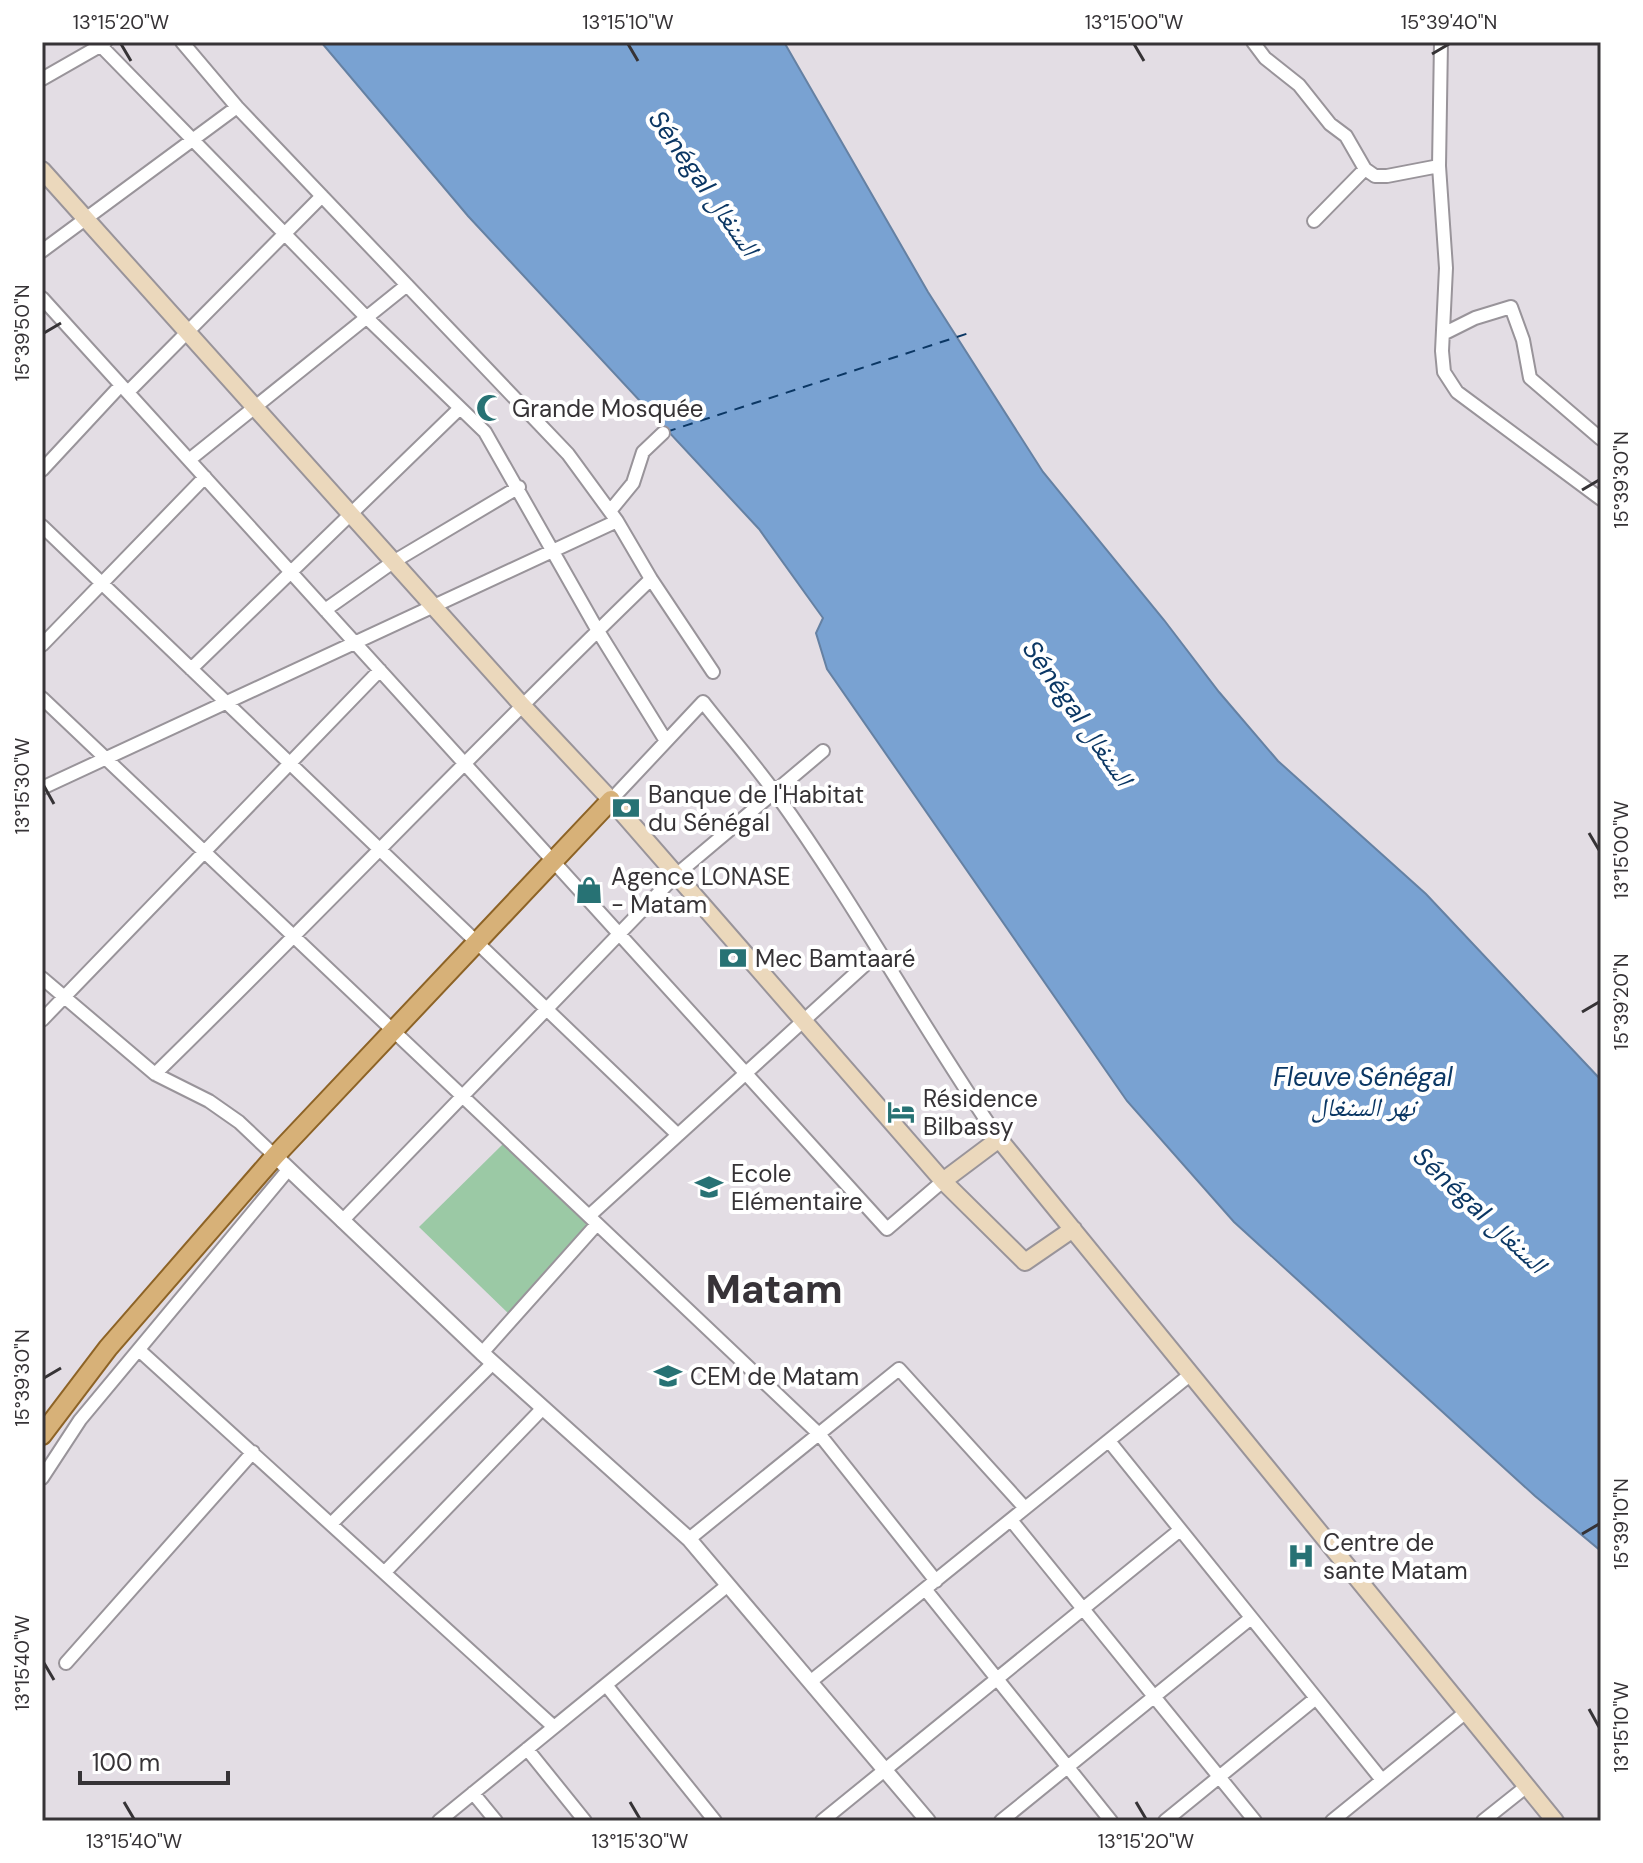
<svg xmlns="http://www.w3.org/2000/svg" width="1643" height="1863" viewBox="0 0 1643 1863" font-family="'DM Sans','Noto Naskh Arabic',sans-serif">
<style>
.green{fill:#9bc9a5}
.water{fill:#79a2d2;stroke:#6581a3;stroke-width:2}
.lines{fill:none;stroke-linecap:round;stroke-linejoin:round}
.ferry{stroke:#0b3764;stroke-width:2;stroke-dasharray:10 8;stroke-linecap:butt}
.minor-casing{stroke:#99949a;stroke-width:16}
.tertiary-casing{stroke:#99949a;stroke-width:18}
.secondary-casing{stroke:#99949a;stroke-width:20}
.primary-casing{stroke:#8d6326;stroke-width:22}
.minor{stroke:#fff;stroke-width:12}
.tertiary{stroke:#fff;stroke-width:14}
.secondary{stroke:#ebd8bc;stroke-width:16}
.primary{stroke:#d7b178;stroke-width:18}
.ticks{fill:none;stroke:#363336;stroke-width:3}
.labels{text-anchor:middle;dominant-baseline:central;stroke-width:8;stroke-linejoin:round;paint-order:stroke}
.poi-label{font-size:24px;fill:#363336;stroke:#fff;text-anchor:start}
.water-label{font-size:26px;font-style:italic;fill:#0b3764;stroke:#fff}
.town-label{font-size:40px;font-weight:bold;fill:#373338;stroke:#fff}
.neatline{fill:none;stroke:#363336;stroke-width:3}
.ticks-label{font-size:20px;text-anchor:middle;fill:#363336}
</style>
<rect width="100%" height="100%" fill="#e3dde4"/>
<path class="green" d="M 503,1144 L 590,1226 L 510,1315 L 419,1227 Z"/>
<path class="water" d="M 321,42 L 784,42 L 928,292 L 1043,472 L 1164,620 L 1219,692 L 1278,761 L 1426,894 L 1601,1080 L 1601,1551 L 1535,1496 L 1234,1222 L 1127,1101 L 827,669 L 816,633 L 823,618 L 759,529 L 468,216 Z"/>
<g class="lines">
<path class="ferry" d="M 666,432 L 969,333"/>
<g class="minor-casing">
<path id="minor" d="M 182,42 L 237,107 L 568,454 L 617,521 L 651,579 L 713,672
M 1253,42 L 1265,58 L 1299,85 L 1330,124 L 1346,136 L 1365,169 L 1375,176 L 1387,176 L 1439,166
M 1441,42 L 1439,166 L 1446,268 L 1442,351 L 1444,372 L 1457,392 L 1601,499
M 101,46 L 367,318 L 485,432 L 598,631 L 666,741
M 42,79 L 105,43
M 1314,221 L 1365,169
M 42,251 L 237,107
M 42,298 L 887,1229 L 943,1181
M 1443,334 L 1475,318 L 1511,307 L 1523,340 L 1530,378 L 1601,439
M 128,392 L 322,196
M 189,460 L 407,285
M 42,470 L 121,385
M 610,511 L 633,483 L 643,452 L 663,433
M 42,526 L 678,1135
M 325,610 L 393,562 L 519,487
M 42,645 L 205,477
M 191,669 L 460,408
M 42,698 L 820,1435 L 936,1581
M 42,788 L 617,521
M 611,800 L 703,702 C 727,733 753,762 776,794 C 856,905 921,1026 999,1139
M 42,978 L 155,1074 L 209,1101 L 239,1122 L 275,1156
M 42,1020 L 380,670
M 155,1074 C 322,911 483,741 651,579
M 589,1216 L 879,952
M 342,1221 L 676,875 L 823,751
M 139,1350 L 554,1727
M 482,1353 L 597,1224
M 1109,1441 L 1382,1780
M 42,1478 L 80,1420 L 288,1170
M 1011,1520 L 1255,1821
M 331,1524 L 493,1363
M 689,1539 L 899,1369 L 1025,1508
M 385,1572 L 543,1408
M 925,1589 L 1111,1821
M 66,1663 L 253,1452
M 810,1682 L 1191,1374
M 606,1685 L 715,1821
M 527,1749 L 585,1821
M 473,1793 L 496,1821
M 439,1821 L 728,1585
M 822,1821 L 1180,1530
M 1001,1821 L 1251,1618
M 1165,1821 L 1316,1698
M 1332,1821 L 1466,1712
M 1483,1821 L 1527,1786"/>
</g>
<g class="tertiary-casing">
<path id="tertiary" d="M 275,1156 L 482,1353 L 689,1539 L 928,1821"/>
</g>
<g class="secondary-casing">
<path id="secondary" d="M 42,170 L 522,705 L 611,800 L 943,1181 L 999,1139 L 1555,1821
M 943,1181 L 1025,1262 L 1073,1229"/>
</g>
<g class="primary-casing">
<path id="primary" d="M 42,1435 L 108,1348 L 275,1156 L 611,800"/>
</g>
<use href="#minor" class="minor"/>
<use href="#tertiary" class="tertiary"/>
<use href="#secondary" class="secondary"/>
<use href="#primary" class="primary"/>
</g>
<path class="ticks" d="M 121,44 L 131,61M 628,44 L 638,61M 1134,44 L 1144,61M 1432,54 L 1449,44M 44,333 L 61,323M 1582,490 L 1599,480M 44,786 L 54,804M 1589,833 L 1599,850M 1582,1012 L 1599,1002M 44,1378 L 61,1368M 1582,1534 L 1599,1524M 44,1663 L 54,1680M 1589,1709 L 1599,1727M 124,1802 L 134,1819M 630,1802 L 640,1819M 1136,1802 L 1146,1819"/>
<defs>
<g id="mosque-bare" transform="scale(2.16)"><path d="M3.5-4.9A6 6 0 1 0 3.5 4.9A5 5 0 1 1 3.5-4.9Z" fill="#277274" stroke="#fff" stroke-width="2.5" paint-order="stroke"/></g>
<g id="bank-bare" transform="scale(2.16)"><path d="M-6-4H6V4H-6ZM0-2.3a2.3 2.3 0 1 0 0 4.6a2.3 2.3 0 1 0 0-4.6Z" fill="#277274" stroke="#fff" stroke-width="2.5" paint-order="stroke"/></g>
<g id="shop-bare" transform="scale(2.16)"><path d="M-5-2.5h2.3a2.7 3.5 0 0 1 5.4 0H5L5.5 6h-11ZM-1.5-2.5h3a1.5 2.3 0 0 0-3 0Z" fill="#277274" stroke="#fff" stroke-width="2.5" paint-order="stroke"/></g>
<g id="hotel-bare" transform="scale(2.16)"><path d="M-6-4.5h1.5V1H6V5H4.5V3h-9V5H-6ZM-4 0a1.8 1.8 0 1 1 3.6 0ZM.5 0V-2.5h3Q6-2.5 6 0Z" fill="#277274" stroke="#fff" stroke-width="2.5" paint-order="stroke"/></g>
<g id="school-bare" transform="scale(2.16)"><path d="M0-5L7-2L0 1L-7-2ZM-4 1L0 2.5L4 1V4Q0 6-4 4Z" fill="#277274" stroke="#fff" stroke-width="2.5" paint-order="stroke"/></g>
<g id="hospital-bare" transform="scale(2.16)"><path d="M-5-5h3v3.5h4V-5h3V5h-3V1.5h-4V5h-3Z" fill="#277274" stroke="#fff" stroke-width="2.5" paint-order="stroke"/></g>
</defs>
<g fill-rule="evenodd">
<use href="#mosque-bare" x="490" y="408"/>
<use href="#bank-bare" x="626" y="808"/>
<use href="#shop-bare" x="589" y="890"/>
<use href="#bank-bare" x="733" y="958"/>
<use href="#hotel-bare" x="901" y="1112"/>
<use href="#school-bare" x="709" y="1187"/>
<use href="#school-bare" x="668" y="1376"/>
<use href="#hospital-bare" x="1301" y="1556"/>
</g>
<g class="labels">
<g class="poi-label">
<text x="512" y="408">Grande Mosquée</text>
<text x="648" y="794">Banque de l'Habitat<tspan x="648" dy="28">du Sénégal</tspan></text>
<text x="611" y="876">Agence LONASE<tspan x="611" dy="28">- Matam</tspan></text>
<text x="755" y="958">Mec Bamtaaré</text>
<text x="923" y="1098">Résidence<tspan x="923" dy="28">Bilbassy</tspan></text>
<text x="731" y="1173">Ecole<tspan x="731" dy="28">Elémentaire</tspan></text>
<text x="690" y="1376">CEM de Matam</text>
<text x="1323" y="1542">Centre de<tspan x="1323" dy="28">sante Matam</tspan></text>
</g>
<g class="water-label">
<text transform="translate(704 183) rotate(55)">Sénégal السنغال</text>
<text transform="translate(1078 713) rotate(55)">Sénégal السنغال</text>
<text x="1363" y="1077">Fleuve Sénégal<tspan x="1363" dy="30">نهر السنغال</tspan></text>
<text transform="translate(1480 1210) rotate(43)">Sénégal السنغال</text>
</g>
<g class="town-label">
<text x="774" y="1289">Matam</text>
</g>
</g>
<rect width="1643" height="1863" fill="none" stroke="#ffffff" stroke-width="88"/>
<path d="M80 1771v12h148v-12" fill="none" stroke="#363336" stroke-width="4"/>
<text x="92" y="1771" font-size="24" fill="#363336" stroke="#ffffff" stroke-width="6" paint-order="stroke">100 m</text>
<rect x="44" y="44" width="1555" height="1775" class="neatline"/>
<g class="ticks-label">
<text x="121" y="29">13°15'20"W</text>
<text x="628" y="29">13°15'10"W</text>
<text x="1134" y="29">13°15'00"W</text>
<text x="1449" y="29">15°39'40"N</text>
<text transform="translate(22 333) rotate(-90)" y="7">15°39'50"N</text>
<text transform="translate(1621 480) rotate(-90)" y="7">15°39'30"N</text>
<text transform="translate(22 786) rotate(-90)" y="7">13°15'30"W</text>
<text transform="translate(1621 850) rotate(-90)" y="7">13°15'00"W</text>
<text transform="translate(1621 1002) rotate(-90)" y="7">15°39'20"N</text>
<text transform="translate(22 1378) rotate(-90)" y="7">15°39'30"N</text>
<text transform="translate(1621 1524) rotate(-90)" y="7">15°39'10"N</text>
<text transform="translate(22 1663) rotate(-90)" y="7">13°15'40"W</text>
<text transform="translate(1621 1727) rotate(-90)" y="7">13°15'10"W</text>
<text x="134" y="1848">13°15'40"W</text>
<text x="640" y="1848">13°15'30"W</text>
<text x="1146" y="1848">13°15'20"W</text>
</g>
</svg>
